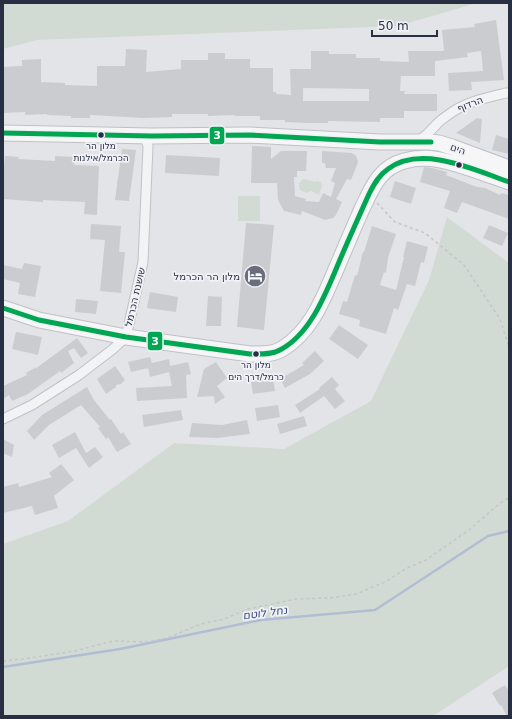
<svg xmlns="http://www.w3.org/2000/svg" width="512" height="719" viewBox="0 0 512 719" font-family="'DejaVu Sans',Heebo,sans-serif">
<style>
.green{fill:#d2dbd3}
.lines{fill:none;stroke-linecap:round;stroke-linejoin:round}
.stream{stroke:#b1bdd3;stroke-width:2.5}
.building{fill:#cbccd0;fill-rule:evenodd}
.street-casing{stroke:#c1c2c6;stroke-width:11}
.primary-casing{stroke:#bfc1c6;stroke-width:17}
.path{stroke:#c4c5ca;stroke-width:1.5;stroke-dasharray:3 3;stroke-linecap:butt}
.street{stroke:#f2f3f5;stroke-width:9}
.primary{stroke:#f6f6f7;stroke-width:15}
.bus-1-casing{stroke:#f1f2f7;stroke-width:8}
.bus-1{stroke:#00a651;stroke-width:5}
.bus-dot{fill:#292f42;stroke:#f1f2f7;stroke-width:1.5}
.labels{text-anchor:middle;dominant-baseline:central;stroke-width:3.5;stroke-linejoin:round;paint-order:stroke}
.bus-label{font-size:9px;fill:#292f42;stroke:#f1f2f7}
.street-label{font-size:10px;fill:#292f42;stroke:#f1f2f7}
.poi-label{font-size:10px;fill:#292f42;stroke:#f1f2f7;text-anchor:end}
.water-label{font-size:11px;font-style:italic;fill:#334876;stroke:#f1f2f7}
.line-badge{stroke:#f1f2f7;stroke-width:1.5}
.badge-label{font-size:11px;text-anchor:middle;font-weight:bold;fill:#fff}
</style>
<rect width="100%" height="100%" fill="#e3e4e8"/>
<path class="green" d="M 3,3 L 477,3 L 398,26 L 37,40 L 3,49 Z
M 304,179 L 315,182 L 318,181 L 321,182 L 322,186 L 319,195 L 311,191 L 306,193 L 300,190 C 298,185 299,181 304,179 Z
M 238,196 L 260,196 L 260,221 L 238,221 Z
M 447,217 L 509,263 L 509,666 L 433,716 L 3,716 L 3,544 L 68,521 L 174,443 L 284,449 L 371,401 L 429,280 Z"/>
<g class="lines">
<path class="stream" d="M 3,667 L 120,649 L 261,620 L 375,610 L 488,536 L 509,531"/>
</g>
<path class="building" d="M 496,20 L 504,80 L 471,82 L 472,90 L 449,91 L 448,73 L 483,71 L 481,51 L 467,53 L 468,57 L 435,61 L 435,76 L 401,76 L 400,91 L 405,91 L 404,94 L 437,94 L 437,111 L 404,111 L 404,118 L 380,118 L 380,122 L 328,121 L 328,123 L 309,123 L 285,122 L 285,120 L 260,120 L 260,116 L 235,116 L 235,115 L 208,116 L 208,114 L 172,114 L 172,117 L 144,118 L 90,115 L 90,118 L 71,118 L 71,116 L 47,115 L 47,114 L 25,115 L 25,112 L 3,113 L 3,67 L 22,66 L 22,60 L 41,59 L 41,82 L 65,83 L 65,85 L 97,86 L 97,66 L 125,66 L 126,49 L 147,50 L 146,72 L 181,69 L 181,60 L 208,60 L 208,53 L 225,53 L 225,59 L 250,59 L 250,68 L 273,68 L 273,92 L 276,92 L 276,94 L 291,95 L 290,69 L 311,69 L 311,51 L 329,51 L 329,54 L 356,54 L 356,58 L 380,58 L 380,61 L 409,62 L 408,51 L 444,51 L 442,30 L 475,27 L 474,24 ZM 303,88 L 369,89 L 369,101 L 303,101 Z
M 477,118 L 482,119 L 480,143 L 456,133 Z
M 496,135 L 509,139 L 509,154 L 492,150 Z
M 252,146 L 271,147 L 271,159 L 281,151 L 307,151 L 306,171 L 297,171 L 297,177 L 294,177 L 295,196 L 306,199 L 305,201 L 319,202 L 323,193 L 331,197 L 335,183 L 331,181 L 336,168 L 326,168 L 325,163 L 322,163 L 322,151 L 352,153 L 356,156 L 358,161 L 357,165 L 351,180 L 347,179 L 336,199 L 342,202 L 336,215 L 333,218 L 325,220 L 302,211 L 301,215 L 284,211 L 278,200 L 277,183 L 251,183 Z
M 122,149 L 136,150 L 129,201 L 115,200 Z
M 166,155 L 220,158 L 219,176 L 165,173 Z
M 5,156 L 19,157 L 18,159 L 55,161 L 55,156 L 74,157 L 74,165 L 99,166 L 97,215 L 84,214 L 85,202 L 43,200 L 43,202 L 3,199 L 3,178 Z
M 424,167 L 432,168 L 447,172 L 446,175 L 477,187 L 485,188 L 500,195 L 501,193 L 509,195 L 509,219 L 462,202 L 457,213 L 444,208 L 450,191 L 420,182 Z
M 395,181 L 416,188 L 411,204 L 390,197 Z
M 246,223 L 274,225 L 264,330 L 237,327 Z
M 91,224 L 121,226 L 119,252 L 125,252 L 121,293 L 100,291 L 105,240 L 90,239 Z
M 489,225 L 508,233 L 502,246 L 483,238 Z
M 372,226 L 396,234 L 388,258 L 386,273 L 384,272 L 380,285 L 396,290 L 404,257 L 403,257 L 407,241 L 428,247 L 424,263 L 421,262 L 415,286 L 407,284 L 398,310 L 394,308 L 386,334 L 359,326 L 360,320 L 339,314 L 343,301 L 347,302 L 355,275 L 357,276 L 363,252 L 364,252 Z
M 24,263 L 41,266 L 35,297 L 18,294 L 20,283 L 3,279 L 3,265 L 22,269 Z
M 150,292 L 178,297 L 176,312 L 147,308 Z
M 208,296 L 222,297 L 221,326 L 206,326 Z
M 76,299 L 98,301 L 96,314 L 75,312 Z
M 339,325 L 368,345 L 358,359 L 329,339 Z
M 16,332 L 42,337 L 38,355 L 12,349 Z
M 77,338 L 88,353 L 81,358 L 74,348 L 68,351 L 74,363 L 61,373 L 60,371 L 28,394 L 12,401 L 9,395 L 3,399 L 3,386 L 27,375 L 26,373 L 36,367 L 35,369 Z
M 315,351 L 324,361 L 310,374 L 285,388 L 280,379 L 304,365 L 302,363 Z
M 150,357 L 152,363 L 169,359 L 170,366 L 188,362 L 191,374 L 186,375 L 187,398 L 137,401 L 136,388 L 172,386 L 169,372 L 150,377 L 148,368 L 131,372 L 128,362 Z
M 216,362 L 227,378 L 217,386 L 225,397 L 215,404 L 214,396 L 197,397 L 204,369 Z
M 115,366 L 125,380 L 121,384 L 116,385 L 116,387 L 106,394 L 97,379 Z
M 332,377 L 339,385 L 335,389 L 345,401 L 335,409 L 324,396 L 300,413 L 295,405 L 320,389 L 319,388 Z
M 273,379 L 275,391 L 253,394 L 251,382 Z
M 87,387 L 94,400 L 110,420 L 111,419 L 121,434 L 123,432 L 131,444 L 117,452 L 108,437 L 106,439 L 98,428 L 100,427 L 81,405 L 49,425 L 34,440 L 27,431 L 42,415 Z
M 278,405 L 280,417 L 257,421 L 255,408 Z
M 181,410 L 183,420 L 144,427 L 142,415 Z
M 304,416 L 307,426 L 280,434 L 277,424 Z
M 247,420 L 250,434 L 217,438 L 189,437 L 192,423 L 222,425 Z
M 75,432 L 86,453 L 95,447 L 103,457 L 89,468 L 76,448 L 59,458 L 52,445 Z
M 3,439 L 14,445 L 12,457 L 3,453 Z
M 61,464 L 74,480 L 54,496 L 58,508 L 35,515 L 32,506 L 3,513 L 3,487 L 18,483 L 19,487 L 52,477 L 49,473 Z
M 505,685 L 509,691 L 509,716 L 507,716 L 501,705 L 500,706 L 492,693 Z"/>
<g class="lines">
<g class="street-casing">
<path id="street" d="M 417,141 C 425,138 430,131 436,125 C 439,121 444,118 448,115 C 465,102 485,98 506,93 L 509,93
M 3,419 L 32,405 L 79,375 L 113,349 L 126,337 L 143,262 L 148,146 L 146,140 L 141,136"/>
</g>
<g class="primary-casing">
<path id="primary" d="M 3,133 L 152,136 L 249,135 L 380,142 L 429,142 L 439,143 L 452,147 L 509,168
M 3,308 L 39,320 L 126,337 L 250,354 C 261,354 272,355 282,349 C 312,331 324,297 337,267 C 345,248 353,229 362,209 C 372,188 379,168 404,161 C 430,154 451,162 475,170 C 486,174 498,178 509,182"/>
</g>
<path class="path" d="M 377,203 L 395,222 L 425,233 L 464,265 L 500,319 L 509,347
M 3,661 L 23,659 L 75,651 L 113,641 L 147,642 L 167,638 L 201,624 L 224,619 L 248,609 L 296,599 L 330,598 L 356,594 L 385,582 L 407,568 L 426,560 L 469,530 L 500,503 L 509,498"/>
<use href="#street" class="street"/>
<use href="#primary" class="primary"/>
<g class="bus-1-casing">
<path id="bus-1" d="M 3,133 L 152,136 L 249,135 L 380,142 L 431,142
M 3,308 L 39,320 L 126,337 L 250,354 C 260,354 271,355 280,350 C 313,333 328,287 342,255 C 351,234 360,214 369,194 C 374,184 379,175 388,169 C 421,144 475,170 509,182"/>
</g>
<use href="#bus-1" class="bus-1"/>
</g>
<defs>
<g id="hotel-disc" transform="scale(1.15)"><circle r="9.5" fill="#6a6e7c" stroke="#f1f2f7"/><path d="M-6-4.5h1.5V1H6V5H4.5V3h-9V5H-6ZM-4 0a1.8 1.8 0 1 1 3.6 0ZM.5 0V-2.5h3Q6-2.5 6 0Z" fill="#fff"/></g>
</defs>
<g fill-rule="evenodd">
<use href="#hotel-disc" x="255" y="276"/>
</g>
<g class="bus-dot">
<circle cx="101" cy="135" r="3.5"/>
<circle cx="459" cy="165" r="3.5"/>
<circle cx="256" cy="354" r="3.5"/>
</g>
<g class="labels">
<g class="bus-label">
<text x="101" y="146">מלון הר<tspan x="101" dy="12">הכרמל/אילנות</tspan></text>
<text x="256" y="365">מלון הר<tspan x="256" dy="12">כרמל/דרך הים</tspan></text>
</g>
<g class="street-label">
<text transform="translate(470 104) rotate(-22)">הרדוף</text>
<text transform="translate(458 149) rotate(19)">הים</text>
<text transform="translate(135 297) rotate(-77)">שושנת הכרמל</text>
</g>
<g class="poi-label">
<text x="240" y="276">מלון הר הכרמל</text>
</g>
<g class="water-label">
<text transform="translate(265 613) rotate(-8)">נחל לוטם</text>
</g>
</g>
<g class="line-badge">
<rect x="209" y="126" width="16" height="19" rx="4" fill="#00a651"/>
<rect x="147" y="331" width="16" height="20" rx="4" fill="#00a651"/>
</g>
<g class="badge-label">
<text x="217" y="139">3</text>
<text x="155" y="345">3</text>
</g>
<rect width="512" height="719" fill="none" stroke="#292f42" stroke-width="8"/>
<path d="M372 30v6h65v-6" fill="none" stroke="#292f42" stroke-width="2"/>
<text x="378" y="30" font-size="12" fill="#292f42" stroke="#f1f2f7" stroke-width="3" paint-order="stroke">50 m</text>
</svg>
